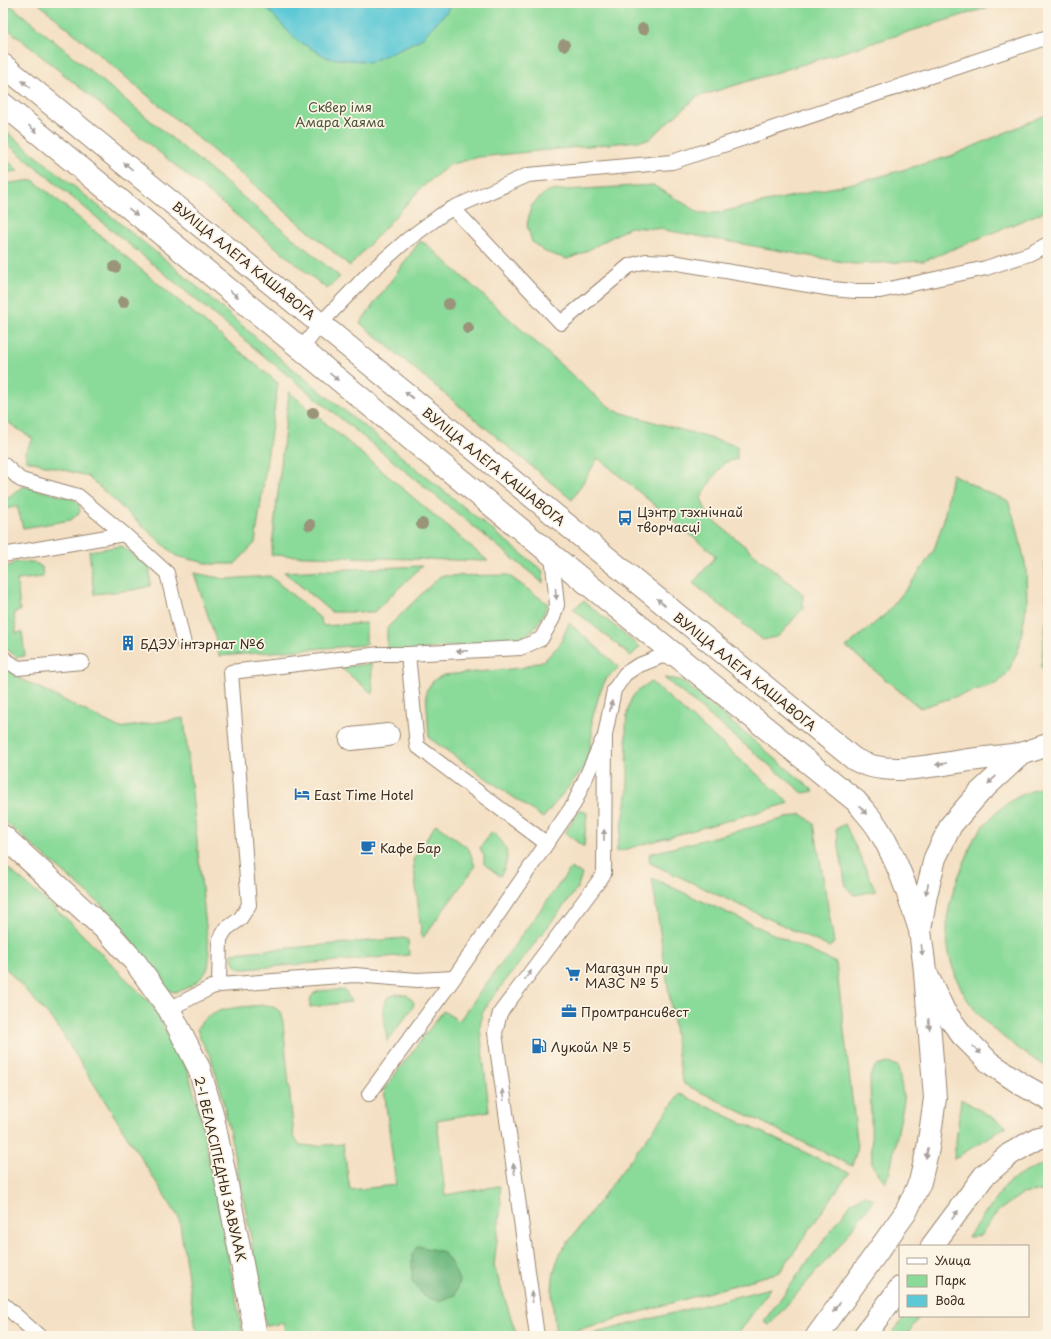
<svg xmlns="http://www.w3.org/2000/svg" width="1051" height="1339" viewBox="0 0 1051 1339" font-family="'Playpen Sans',sans-serif">
<style>
.green{fill:#8ada99;stroke:#62825c}
.forest{fill:#6fba81;stroke:#557250}
.water{fill:#5dc9d6;stroke:#4c7a7a}
.lines{fill:none;stroke-linecap:round;stroke-linejoin:round}
.lane-casing{stroke:#988571;stroke-width:16}
.street-casing{stroke:#988571;stroke-width:24}
.secondary-casing{stroke:#988571;stroke-width:24}
.primary-casing{stroke:#988571;stroke-width:24}
.lane{stroke:#fff;stroke-width:14}
.street{stroke:#fff;stroke-width:22}
.secondary{stroke:#fff;stroke-width:22}
.primary{stroke:#fff;stroke-width:22}
.tree{fill:#99947a}
.oneway{fill:#a79f9a}
.labels{text-anchor:middle;dominant-baseline:central;stroke-width:3.5;stroke-linejoin:round;paint-order:stroke}
.park-label{font-size:13px;fill:#4f563d;stroke:#fcf5e5}
.street-label{font-size:13px;fill:#3b2a1e;stroke:#fcf5e5}
.poi-label{font-size:13px;fill:#3b2a1e;stroke:#fcf5e5;text-anchor:start}
</style>
<rect width="100%" height="100%" fill="#fcf5e5"/>
<filter id="ink" filterUnits="userSpaceOnUse"><feTurbulence type="fractalNoise" baseFrequency=".025" numOctaves="2"/><feDisplacementMap in="SourceGraphic" scale="8" xChannelSelector="R" yChannelSelector="G"/><feConvolveMatrix kernelMatrix="1 2 1 2 8 2 1 2 1" color-interpolation-filters="sRGB"/></filter>
<filter id="wash" filterUnits="userSpaceOnUse"><feTurbulence type="fractalNoise" baseFrequency=".012" numOctaves="4" result="noise"/><feDisplacementMap in="SourceGraphic" scale="16" xChannelSelector="R" yChannelSelector="G"/><feGaussianBlur stdDeviation="0.9" result="paint"/><feColorMatrix in="noise" values="0 0 0 0 0 0 0 0 0 0 0 0 0 0 0 0 0 1.4 0 .05"/><feComposite in="paint" operator="in"/></filter>
<g filter="url(#wash)">
<rect width="100%" height="100%" fill="#f4e0c4"/>
<path class="green" d="M 3,3 L 8,3 L 340,277 L 327,289 L 3,25 Z
M 38,3 L 1002,3 L 697,97 L 648,140 L 479,157 L 449,165 L 421,188 L 350,266 Z
M 1048,114 L 1048,210 L 924,261 L 854,264 L 659,229 L 630,227 L 581,254 L 567,259 L 545,252 L 532,242 L 527,225 L 531,206 L 547,191 L 653,185 L 700,213 L 716,213 L 871,179 L 951,156 Z
M 3,129 L 174,267 L 282,360 L 543,571 L 543,583 L 259,352 L 3,140 Z
M 3,157 L 19,171 L 3,173 Z
M 33,180 L 278,383 L 255,543 L 235,564 L 211,564 L 176,556 L 87,476 L 26,460 L 25,452 L 33,439 L 3,419 L 3,184 Z
M 420,241 L 426,244 L 601,401 L 616,411 L 737,446 L 737,459 L 724,463 L 712,479 L 701,498 L 708,516 L 803,594 L 803,608 L 779,636 L 763,640 L 693,583 L 716,556 L 598,458 L 572,500 L 360,323 Z
M 289,392 L 488,561 L 271,555 Z
M 952,474 L 982,490 L 1008,501 L 1017,527 L 1026,568 L 1027,603 L 1019,648 L 1008,672 L 998,683 L 920,708 L 846,647 L 887,613 L 915,578 L 934,550 L 944,519 Z
M 23,486 L 73,499 L 79,504 L 80,512 L 71,520 L 23,528 L 17,506 L 3,510 L 3,502 Z
M 122,546 L 150,568 L 150,586 L 134,590 L 94,594 L 89,551 Z
M 16,562 L 33,562 L 42,567 L 43,577 L 17,580 L 20,611 L 14,612 L 16,633 L 22,632 L 25,656 L 17,657 L 5,648 L 3,630 L 3,569 Z
M 1048,562 L 1048,672 L 1044,671 L 1041,666 L 1047,614 L 1045,563 Z
M 422,566 L 374,612 L 331,612 L 284,572 Z
M 194,573 L 225,579 L 270,576 L 320,618 L 323,626 L 366,623 L 366,645 L 219,656 L 216,640 Z
M 508,575 L 548,604 C 544,613 538,626 530,632 C 524,637 514,639 506,641 L 387,653 L 387,628 L 440,576 Z
M 584,601 L 640,647 L 631,656 L 573,609 Z
M 569,623 L 619,667 L 606,679 L 600,692 L 592,719 L 592,735 L 588,759 L 583,769 L 543,818 L 429,738 L 426,691 L 434,680 L 444,675 L 521,668 L 545,660 L 560,644 Z
M 3,664 L 19,678 L 120,728 L 184,718 L 209,955 C 209,960 209,965 207,970 C 202,980 186,990 176,992 C 172,992 167,990 164,988 L 115,917 L 3,820 Z
M 371,664 L 373,694 L 340,667 Z
M 664,678 L 681,680 L 814,791 L 803,793 Z
M 651,682 L 790,803 L 616,852 C 621,830 627,807 628,783 C 629,761 621,716 632,698 C 636,691 644,686 651,682 Z
M 1048,785 L 1048,1068 C 1019,1050 981,1024 964,994 C 954,977 946,950 947,930 C 947,903 957,878 968,854 C 970,848 972,842 975,837 C 985,823 999,808 1014,799 C 1024,793 1037,789 1048,785 Z
M 579,810 L 587,813 L 584,847 L 565,833 Z
M 802,814 L 814,824 L 834,943 L 829,947 L 650,863 L 649,854 Z
M 436,824 L 469,849 L 475,867 L 422,939 L 413,860 Z
M 845,824 L 876,891 L 854,895 L 846,887 L 836,829 Z
M 492,832 C 509,845 511,859 500,876 L 484,864 L 484,856 L 480,848 Z
M 3,864 L 69,921 L 152,1005 L 188,1072 L 197,1103 L 214,1181 L 243,1336 L 197,1336 L 179,1218 L 56,1024 L 3,965 Z
M 571,868 L 582,874 L 577,889 L 489,1002 L 482,1014 L 480,1028 L 489,1111 L 437,1120 L 445,1195 L 500,1186 L 501,1204 L 494,1266 L 517,1336 L 286,1336 L 283,1323 L 266,1326 L 249,1227 L 221,1090 L 211,1058 L 200,1038 L 197,1029 C 200,1023 204,1019 210,1015 C 221,1007 254,1006 268,1005 L 275,1008 L 282,1013 L 294,1137 L 300,1145 L 310,1146 L 343,1144 L 350,1190 L 396,1185 L 384,1089 L 443,1011 L 459,1021 Z
M 652,878 L 836,963 L 857,1140 L 856,1153 L 852,1166 L 684,1084 L 681,1075 Z
M 404,938 L 408,940 L 409,955 L 245,969 L 238,968 C 233,963 232,960 232,953 Z
M 339,990 L 345,990 L 351,1002 L 310,1007 C 308,987 325,991 339,990 Z
M 396,994 L 407,995 L 414,1002 L 413,1007 L 387,1042 L 383,1007 L 387,998 Z
M 888,1063 L 898,1066 L 904,1101 L 890,1171 L 885,1182 L 872,1165 L 870,1076 L 876,1066 Z
M 680,1094 L 849,1173 L 780,1272 L 556,1336 C 554,1314 549,1290 555,1268 C 556,1263 559,1258 560,1253 Z
M 961,1099 L 1007,1126 L 954,1159 Z
M 1048,1164 L 1048,1190 L 1022,1194 L 997,1212 L 980,1236 L 968,1237 L 1008,1182 L 1035,1167 Z
M 864,1195 L 874,1199 L 840,1245 L 769,1325 L 764,1321 L 852,1202 Z
M 770,1288 L 737,1336 L 584,1336 Z
M 905,1316 L 920,1316 L 906,1336 L 890,1336 Z"/>
<path class="forest" d="M 418,1246 L 443,1252 L 453,1266 L 459,1281 L 455,1295 L 438,1301 L 424,1296 L 412,1281 L 412,1254 Z"/>
<path class="water" d="M 262,3 L 451,3 L 447,11 L 421,39 L 371,62 L 328,58 L 296,40 Z"/>
</g>
<g filter="url(#ink)">
<g class="lines">
<g class="lane-casing">
<path id="lane" d="M 453,208 L 561,323 L 629,266 L 646,261 L 672,262 L 832,289 L 855,291 L 880,291 L 986,268 L 1029,254 L 1048,244
M 301,350 L 321,323 L 368,274 L 407,240 L 441,215 L 453,208 L 528,175 L 672,162 L 1048,37
M 3,464 L 21,480 L 78,496 L 124,534 L 3,555
M 124,534 L 167,573 L 184,644
M 408,654 L 417,746 L 546,843
M 3,658 L 18,668 L 82,662
M 219,985 L 220,939 L 226,929 L 240,919 L 249,905 L 231,672 L 380,654 L 408,654 L 520,648 L 541,639 L 553,618 L 557,605 L 552,555
M 169,1009 L 212,987 L 219,985 L 355,975 L 417,980 L 454,978 L 574,804 L 602,741
M 369,1094 L 454,978
M 3,1304 L 39,1336
M 537,1336 L 495,1033 L 500,1013 L 604,874 L 605,735 L 614,690 L 625,674 L 637,666 L 662,656 L 679,660"/>
</g>
<g class="street-casing">
<path id="street" d="M 351,739 L 388,735
M 3,836 L 110,934 L 135,962 L 169,1009 L 199,1068 L 212,1113 L 227,1185 L 256,1336"/>
</g>
<g class="secondary-casing">
<path id="secondary" d="M 932,1246 L 984,1176 L 1010,1154 L 1038,1138 L 1048,1136
M 817,1336 L 906,1212 L 920,1182 L 928,1148 L 935,1098 L 925,973
M 864,1336 L 900,1288"/>
</g>
<g class="primary-casing">
<path id="primary" d="M 3,65 C 287,296 570,528 854,759 C 886,778 934,765 969,760 C 986,758 1004,756 1021,754
M 3,104 L 552,555 L 856,801 C 864,811 873,820 879,830 C 898,861 909,896 920,930
M 1048,745 L 1021,754 L 979,793 L 951,825 L 935,858 L 926,895 L 920,930 L 925,971 L 944,1011 L 962,1035 L 990,1063 L 1021,1084 L 1048,1099"/>
</g>
<use href="#lane" class="lane"/>
<use href="#street" class="street"/>
<use href="#secondary" class="secondary"/>
<use href="#primary" class="primary"/>
</g>
<g class="tree">
<circle cx="643" cy="29" r="6"/>
<circle cx="564" cy="45" r="6"/>
<circle cx="115" cy="267" r="6"/>
<circle cx="123" cy="302" r="6"/>
<circle cx="449" cy="304" r="6"/>
<circle cx="468" cy="328" r="6"/>
<circle cx="313" cy="413" r="6"/>
<circle cx="422" cy="524" r="6"/>
<circle cx="310" cy="525" r="6"/>
</g>
<defs><path id="oneway-solid" d="M-6-.8H1V-3.2L6.5 0L1 3.2V.8H-6Z"/></defs>
<g class="oneway">
<use href="#oneway-solid" transform="translate(26 84) rotate(-141)"/>
<use href="#oneway-solid" transform="translate(33 129) rotate(39)"/>
<use href="#oneway-solid" transform="translate(128 166) rotate(-141)"/>
<use href="#oneway-solid" transform="translate(133 212) rotate(39)"/>
<use href="#oneway-solid" transform="translate(234 294) rotate(39)"/>
<use href="#oneway-solid" transform="translate(334 377) rotate(39)"/>
<use href="#oneway-solid" transform="translate(409 395) rotate(-141)"/>
<use href="#oneway-solid" transform="translate(556 594) rotate(84)"/>
<use href="#oneway-solid" transform="translate(661 602) rotate(-141)"/>
<use href="#oneway-solid" transform="translate(462 651) rotate(177)"/>
<use href="#oneway-solid" transform="translate(611 706) rotate(-78)"/>
<use href="#oneway-solid" transform="translate(941 764) rotate(171)"/>
<use href="#oneway-solid" transform="translate(992 780) rotate(137)"/>
<use href="#oneway-solid" transform="translate(863 810) rotate(51)"/>
<use href="#oneway-solid" transform="translate(604 835) rotate(-89)"/>
<use href="#oneway-solid" transform="translate(927 889) rotate(103)"/>
<use href="#oneway-solid" transform="translate(922 950) rotate(83)"/>
<use href="#oneway-solid" transform="translate(528 975) rotate(-53)"/>
<use href="#oneway-solid" transform="translate(929 1024) rotate(85)"/>
<use href="#oneway-solid" transform="translate(977 1050) rotate(45)"/>
<use href="#oneway-solid" transform="translate(503 1095) rotate(-98)"/>
<use href="#oneway-solid" transform="translate(927 1153) rotate(103)"/>
<use href="#oneway-solid" transform="translate(514 1169) rotate(-98)"/>
<use href="#oneway-solid" transform="translate(955 1215) rotate(-54)"/>
<use href="#oneway-solid" transform="translate(532 1297) rotate(-97)"/>
<use href="#oneway-solid" transform="translate(837 1307) rotate(126)"/>
</g>
</g>
<defs>
<g id="bus-bare" transform="scale(1.2)"><path d="M-5-6H5V4H4V6H2V4H-2V6H-4V4H-5ZM-3.5-4V0h7V-4ZM-3.5 1.2v1.5H-2V1.2ZM2 1.2v1.5H3.5V1.2Z" fill="#1f6fb2" stroke="#fcf5e5" stroke-width="2.5" paint-order="stroke"/></g>
<g id="building-bare" transform="scale(1.2)"><path d="M-4-6H4V6H1V3H-1V6H-4ZM-2.5-4.3h1.7v1.8h-1.7ZM.8-4.3h1.7v1.8H.8ZM-2.5-1h1.7V.8h-1.7ZM.8-1h1.7V.8H.8Z" fill="#1f6fb2" stroke="#fcf5e5" stroke-width="2.5" paint-order="stroke"/></g>
<g id="hotel-bare" transform="scale(1.2)"><path d="M-6-4.5h1.5V1H6V5H4.5V3h-9V5H-6ZM-4 0a1.8 1.8 0 1 1 3.6 0ZM.5 0V-2.5h3Q6-2.5 6 0Z" fill="#1f6fb2" stroke="#fcf5e5" stroke-width="2.5" paint-order="stroke"/></g>
<g id="cafe-bare" transform="scale(1.2)"><path d="M-5.5-4.5H6V0H3Q3 3.5 0 3.5H-2.5Q-5.5 3.5-5.5 0ZM3-3.2v2h1.7v-2ZM-6 4.5H4V6H-6Z" fill="#1f6fb2" stroke="#fcf5e5" stroke-width="2.5" paint-order="stroke"/></g>
<g id="supermarket-bare" transform="scale(1.2)"><path d="M-6-5.5h2.5l.6 2H6L4.5 2H-2.5L-4.4-4H-6ZM-1.5 3.2a1.3 1.3 0 1 0 .1 0ZM3 3.2a1.3 1.3 0 1 0 .1 0Z" fill="#1f6fb2" stroke="#fcf5e5" stroke-width="2.5" paint-order="stroke"/></g>
<g id="office-bare" transform="scale(1.2)"><path d="M-6-3h4V-5.5h4V-3h4V5H-6ZM-1-4.5V-3h2v-1.5ZM-6 0V1H6V0Z" fill="#1f6fb2" stroke="#fcf5e5" stroke-width="2.5" paint-order="stroke"/></g>
<g id="fuel-bare" transform="scale(1.2)"><path d="M-5.5-6h7V0h2V4h1.3V-2.5L3-4.5l.8-.8L6-3V5H2.5V1h-1V6h-7ZM-4.2-4.7v3.2H.2V-4.7Z" fill="#1f6fb2" stroke="#fcf5e5" stroke-width="2.5" paint-order="stroke"/></g>
</defs>
<g fill-rule="evenodd">
<use href="#bus-bare" x="625" y="518"/>
<use href="#building-bare" x="128" y="643"/>
<use href="#hotel-bare" x="302" y="794"/>
<use href="#cafe-bare" x="368" y="847"/>
<use href="#supermarket-bare" x="573" y="974"/>
<use href="#office-bare" x="569" y="1011"/>
<use href="#fuel-bare" x="539" y="1046"/>
</g>
<g class="labels">
<g class="park-label">
<text x="340" y="106">Сквер імя<tspan x="340" dy="15">Амара Хаяма</tspan></text>
</g>
<g class="street-label">
<text transform="translate(244 260) rotate(39)">ВУЛІЦА АЛЕГА КАШАВОГА</text>
<text transform="translate(494 466) rotate(39)">ВУЛІЦА АЛЕГА КАШАВОГА</text>
<text transform="translate(745 671) rotate(39)">ВУЛІЦА АЛЕГА КАШАВОГА</text>
<text transform="translate(221 1169) rotate(77)">2-І ВЕЛАСІПЕДНЫ ЗАВУЛАК</text>
</g>
<g class="poi-label">
<text x="637" y="511">Цэнтр тэхнічнай<tspan x="637" dy="15">творчасці</tspan></text>
<text x="140" y="643">БДЭУ інтэрнат №6</text>
<text x="314" y="794">East Time Hotel</text>
<text x="380" y="847">Кафе Бар</text>
<text x="585" y="967">Магазин при<tspan x="585" dy="15">МАЗС № 5</tspan></text>
<text x="581" y="1011">Промтрансивест</text>
<text x="551" y="1046">Лукойл № 5</text>
</g>
</g>
<rect width="1051" height="1339" fill="none" stroke="#fcf5e5" stroke-width="16"/>
<rect x="899" y="1245" width="130" height="72" fill="#fcf5e5" stroke="#afa495"/>
<rect x="907" y="1258" width="20" height="6" fill="#ffffff" stroke="#afa495"/>
<text x="935" y="1265" font-size="12" fill="#3b2a1e">Улица</text>
<rect x="907" y="1275" width="20" height="12" fill="#8ada99" stroke="#afa495"/>
<text x="935" y="1285" font-size="12" fill="#3b2a1e">Парк</text>
<rect x="907" y="1295" width="20" height="12" fill="#5dc9d6" stroke="#afa495"/>
<text x="935" y="1305" font-size="12" fill="#3b2a1e">Вода</text>
</svg>
